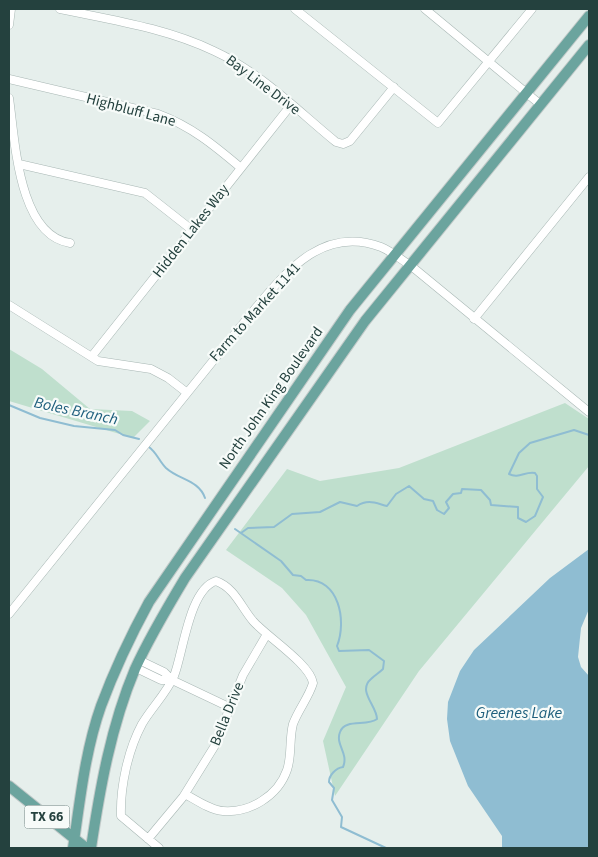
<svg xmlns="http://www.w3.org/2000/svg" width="598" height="857" viewBox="0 0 598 857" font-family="'Source Sans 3',sans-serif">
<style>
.green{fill:#bfdfcd}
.water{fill:#8fbdd2}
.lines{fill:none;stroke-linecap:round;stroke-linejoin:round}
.stream{stroke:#8fbdd2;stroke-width:2}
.minor-casing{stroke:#a8b7b4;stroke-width:9}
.major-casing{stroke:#c2cac9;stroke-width:12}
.minor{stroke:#fff;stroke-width:8}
.major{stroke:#6ba49e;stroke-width:10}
.labels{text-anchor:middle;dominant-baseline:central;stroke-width:4.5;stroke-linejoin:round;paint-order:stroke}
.shield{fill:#f7fbf9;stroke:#637976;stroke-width:1}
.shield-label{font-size:14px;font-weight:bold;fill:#24413e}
.street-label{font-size:15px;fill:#24413e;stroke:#f7fbf9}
.water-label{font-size:16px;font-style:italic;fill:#1e5f7d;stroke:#f7fbf9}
</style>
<rect width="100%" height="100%" fill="#e6efec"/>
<path class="green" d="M 9,349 L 42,369 L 90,409 L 132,411 L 150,421 L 133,438 L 9,401 Z
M 565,403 L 589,419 L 589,466 L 419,671 L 335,796 L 323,741 L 346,687 L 306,615 L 282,588 L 226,550 L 287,469 L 320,481 L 399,468 Z"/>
<path class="water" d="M 589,549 L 589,609 L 581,628 L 578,657 L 581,667 L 589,676 L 589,848 L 502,848 L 502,836 L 468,786 L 450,741 L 447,719 L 448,702 L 460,671 L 474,650 L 550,578 Z"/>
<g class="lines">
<path class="stream" d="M 9,405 L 40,418 L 74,426 L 115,430 L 123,435 L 139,439
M 149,447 C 157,453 159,461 166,468 C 179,480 199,480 205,498
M 235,529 L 281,561 L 293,575 L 301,576 L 306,580 C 339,578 347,621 337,646 L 339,651 L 369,650 L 384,661 L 383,669 C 379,673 375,675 371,679 C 357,691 377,706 377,719 C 367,727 345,718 340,732 C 335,745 349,753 343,767 C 336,768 329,775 329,782 L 334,788 L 332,800 L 342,817 L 341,827 L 386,848
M 241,533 L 248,528 L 274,527 L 292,514 L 320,512 L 340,502 L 357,506 C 368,499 375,503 387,506 L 396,494 L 409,486 L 424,499 L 433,501 L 437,510 L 444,514 L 449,508 L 446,502 L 453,494 L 461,493 L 462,489 L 481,490 L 490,500 L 491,505 L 518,507 L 518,518 L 526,522 L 535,516 L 543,497 L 537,489 L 537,476 L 535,473 C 525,471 519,479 509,474 L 519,453 L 530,443 L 574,430 L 589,435"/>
<g class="minor-casing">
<path id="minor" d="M 60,9 C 112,20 166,28 214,51 C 260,72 298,111 336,142 L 343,144 L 350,141 L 394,87
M 295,9 L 438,123 L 532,9
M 425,9 L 541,105
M 9,25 L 11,9
M 9,79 L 158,114 C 191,126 215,146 241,168
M 9,98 C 15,139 18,235 70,243
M 19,164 L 145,193 L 192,230
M 9,305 L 98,361 L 151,369 L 168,378 L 186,392
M 474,319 L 589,177
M 92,356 L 291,105
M 9,614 L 254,310 C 286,272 323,225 381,247 C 391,251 400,259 410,265 L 589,412
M 136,668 L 161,680 L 172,680 L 164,672 L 139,660
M 172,680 L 229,707
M 148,839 L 183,797 L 214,747 L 243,675 L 267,634
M 159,848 L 121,816 C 120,787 128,750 142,724 C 152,707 166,694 174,676 C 183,654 189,589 216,581 C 235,588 241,607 253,621 C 266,636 310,664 313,683 C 309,697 298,710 293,724 C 289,739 292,756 287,770 C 278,796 250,813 223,811 C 210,810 196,800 185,794"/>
</g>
<g class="major-casing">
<path id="major" d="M 9,786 L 86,848
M 73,848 C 80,801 85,751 101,706 C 114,671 131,635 149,602 L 350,310 L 589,16
M 91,848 C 100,788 111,726 135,669 C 149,638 167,608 185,578 L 365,321 L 589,45"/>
</g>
<use href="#minor" class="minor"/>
<use href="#major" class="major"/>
</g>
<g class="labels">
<rect class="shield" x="24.5" y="805.5" width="45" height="23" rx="4"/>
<g class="shield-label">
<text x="47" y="817">TX 66</text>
</g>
<g class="street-label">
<text transform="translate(263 85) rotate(37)">Bay Line Drive</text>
<text transform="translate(131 110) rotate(15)">Highbluff Lane</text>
<text transform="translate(191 231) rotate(-52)">Hidden Lakes Way</text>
<text transform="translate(255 312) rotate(-48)">Farm to Market 1141</text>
<text transform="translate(271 398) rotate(-55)">North John King Boulevard</text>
<text transform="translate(227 714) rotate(-68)">Bella Drive</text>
</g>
<g class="water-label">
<text transform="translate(76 411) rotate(12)">Boles Branch</text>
<text x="519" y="713">Greenes Lake</text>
</g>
</g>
<rect width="598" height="857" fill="none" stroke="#24413e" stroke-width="20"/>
</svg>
